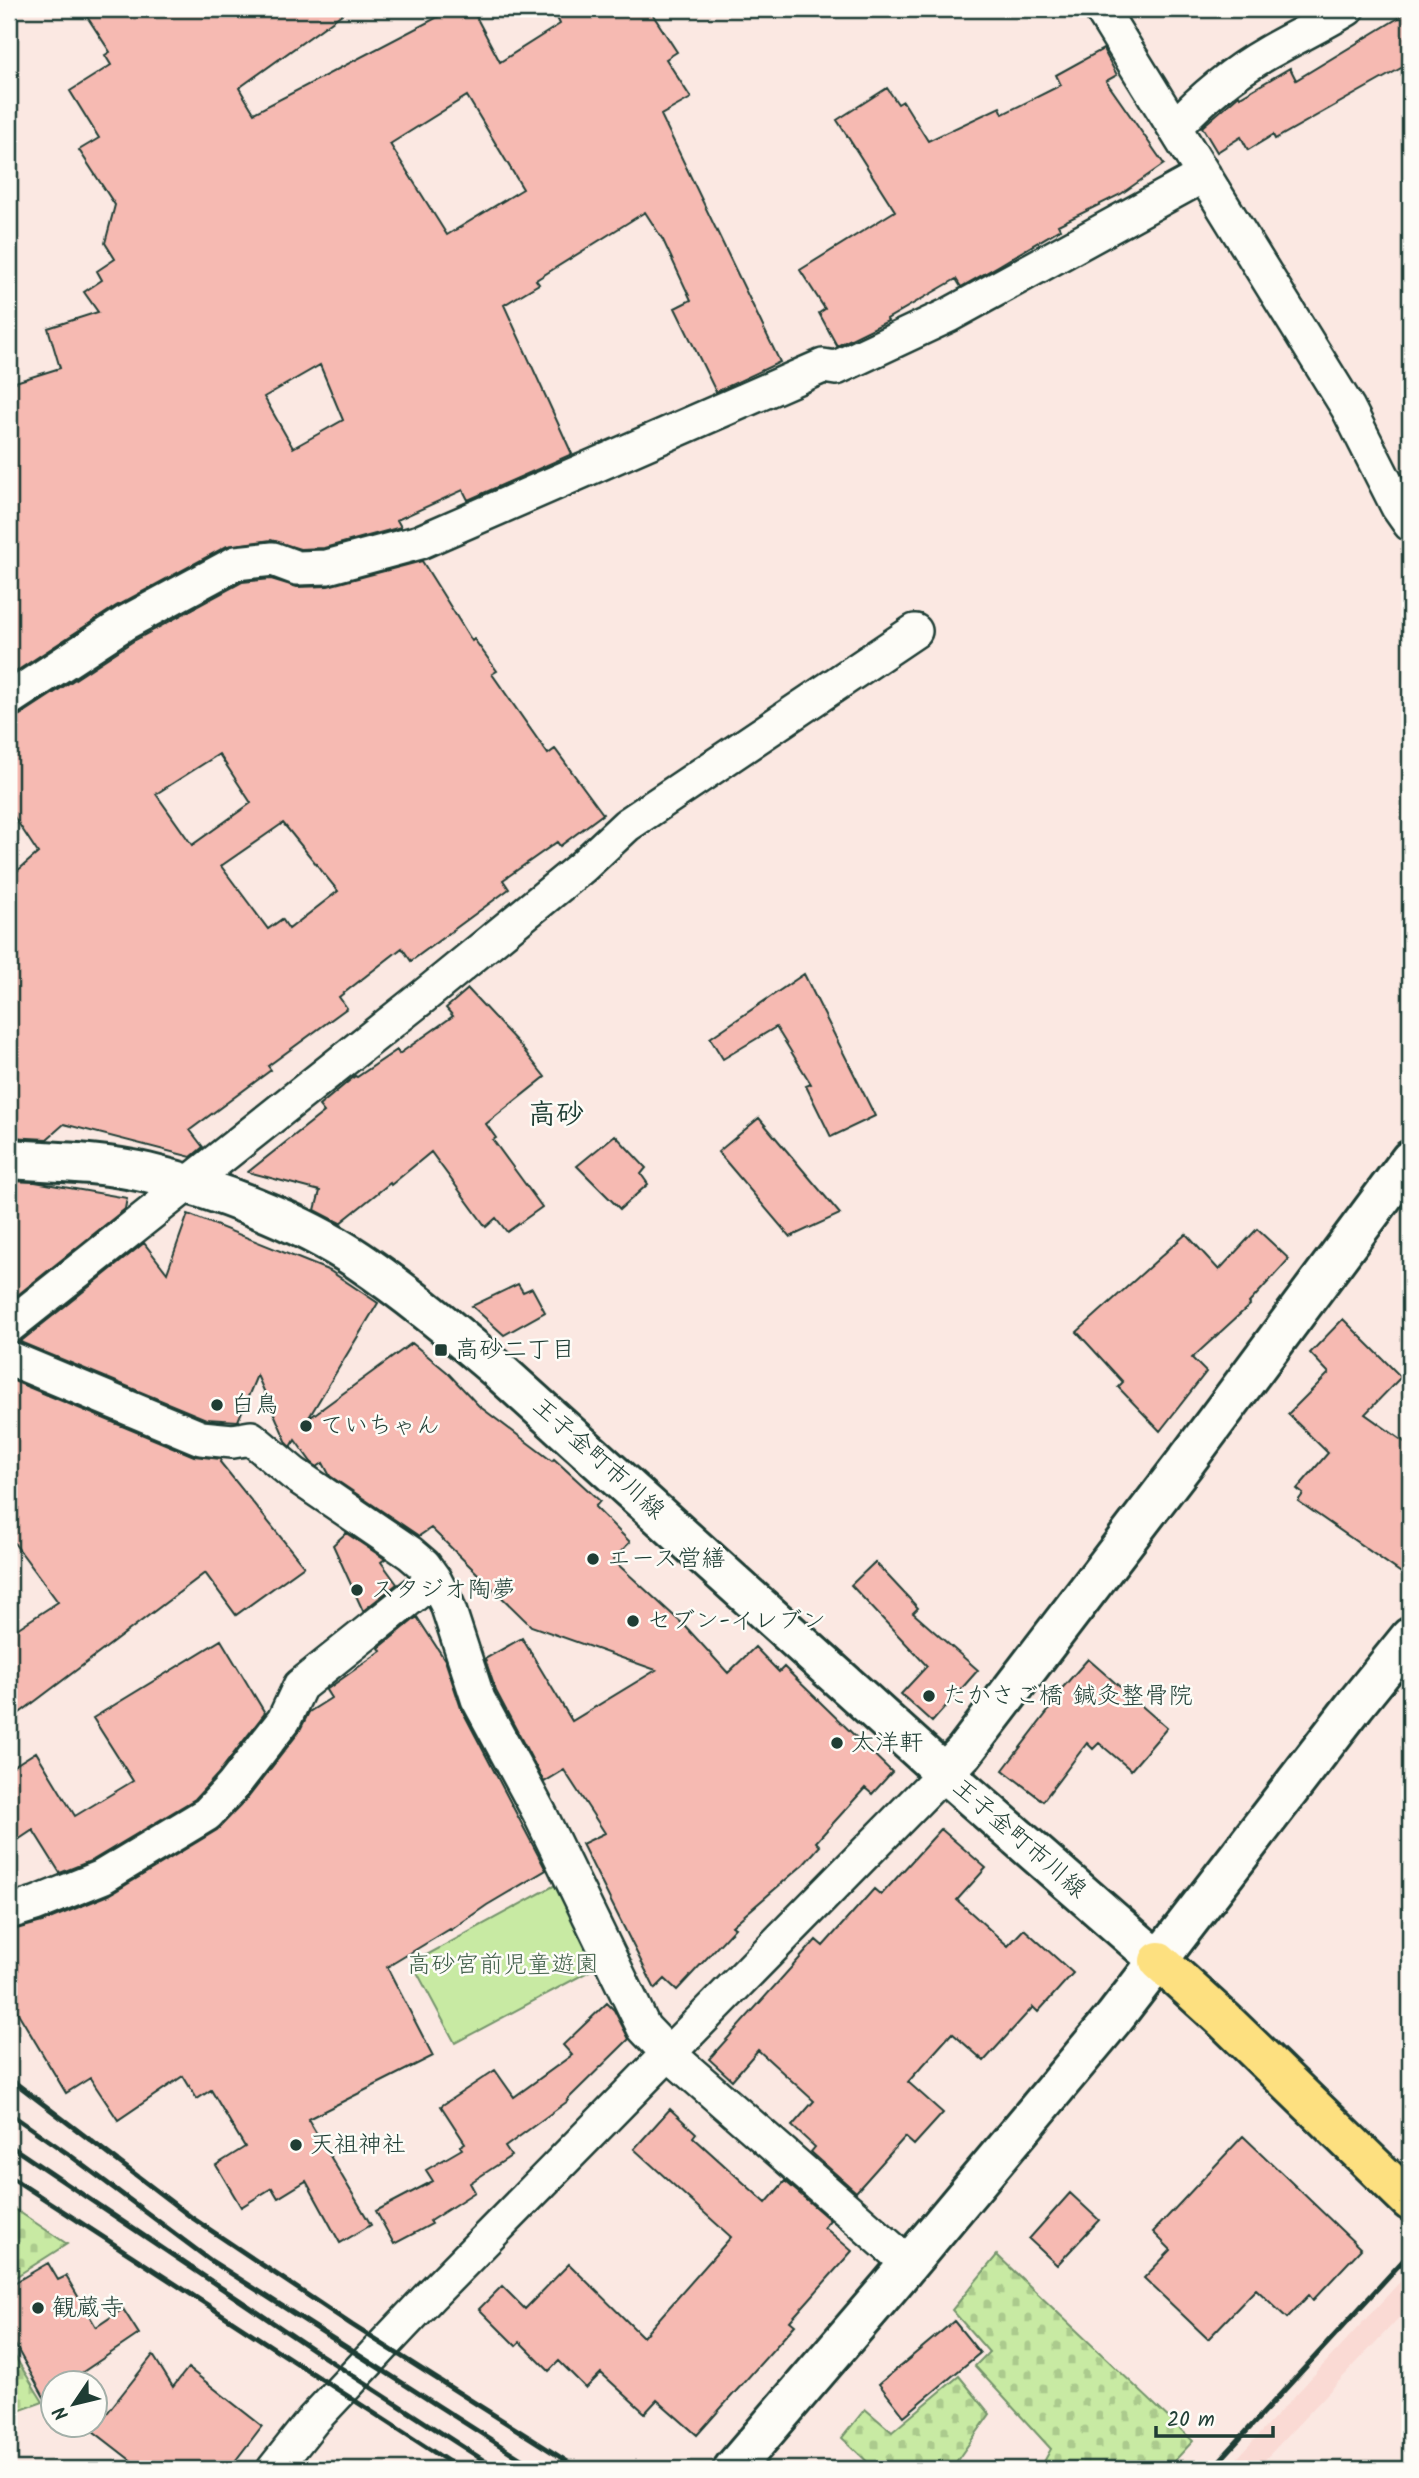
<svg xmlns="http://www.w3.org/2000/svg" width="1419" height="2478" viewBox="0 0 1419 2478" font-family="Kalam,'Klee One',sans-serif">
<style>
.built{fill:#fadad4}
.cemetery{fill:url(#cemetery-stones);stroke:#74946c;stroke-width:2}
.park{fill:#c8eaa3;stroke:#74946c;stroke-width:2}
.building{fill:#f6bab2;stroke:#1f3d34;stroke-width:2;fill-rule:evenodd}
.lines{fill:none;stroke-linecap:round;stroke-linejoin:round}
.minor-casing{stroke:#1f3d34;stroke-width:38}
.tertiary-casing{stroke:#1f3d34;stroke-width:44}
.secondary-casing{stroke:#1f3d34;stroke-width:44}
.primary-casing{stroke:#1f3d34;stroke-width:44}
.minor{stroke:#fdfcf7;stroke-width:33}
.tertiary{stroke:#fdfcf7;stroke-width:38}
.secondary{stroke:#fdfcf7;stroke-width:38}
.primary{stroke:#fde080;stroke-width:38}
.rail{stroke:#1f3d34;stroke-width:5}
.poi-dot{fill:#1f3d34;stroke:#fdfcf7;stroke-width:2.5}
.labels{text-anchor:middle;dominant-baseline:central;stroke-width:5;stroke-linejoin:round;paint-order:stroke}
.poi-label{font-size:24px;fill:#1f3d34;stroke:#fdfcf7;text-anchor:start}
.street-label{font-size:24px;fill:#1f3d34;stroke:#fdfcf7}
.park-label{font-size:24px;fill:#41604a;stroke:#fdfcf7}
.quarter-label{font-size:28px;font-weight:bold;fill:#1f3d34;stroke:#fdfcf7}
</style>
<defs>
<pattern id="cemetery-stones" width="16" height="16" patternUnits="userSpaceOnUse" patternTransform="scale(1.75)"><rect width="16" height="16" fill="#c8eaa3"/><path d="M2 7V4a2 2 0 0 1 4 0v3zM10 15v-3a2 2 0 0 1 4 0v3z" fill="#abca8d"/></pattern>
</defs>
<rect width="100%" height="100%" fill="#fbe8e2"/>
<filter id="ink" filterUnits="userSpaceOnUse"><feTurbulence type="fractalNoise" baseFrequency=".0143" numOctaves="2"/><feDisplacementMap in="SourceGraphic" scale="14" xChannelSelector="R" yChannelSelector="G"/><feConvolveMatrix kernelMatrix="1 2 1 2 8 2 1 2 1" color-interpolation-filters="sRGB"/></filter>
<g filter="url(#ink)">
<path class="built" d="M 1410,2271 L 1410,2306 L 1256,2469 L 1227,2469 Z"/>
<path class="cemetery" d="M 9,2205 L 67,2244 L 9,2281 Z
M 997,2255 L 1193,2441 L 1167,2469 L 1040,2469 L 1051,2449 L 975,2366 L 989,2352 L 952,2310 Z
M 9,2347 L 43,2402 L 10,2414 L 9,2414 Z
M 959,2376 L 990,2414 L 951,2469 L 944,2469 L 938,2466 L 935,2469 L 875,2469 L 842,2438 L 865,2409 L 892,2432 Z"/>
<path class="park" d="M 559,1883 L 599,1966 L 455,2043 L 412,1963 Z"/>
<path class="building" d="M 82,9 L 349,9 L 239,88 L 254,113 L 453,9 L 472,9 L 500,62 L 560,24 L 553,9 L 649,9 L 677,52 L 666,59 L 691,98 L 661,115 L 780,362 L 716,392 L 675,308 L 691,300 L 663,240 L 645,212 L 536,280 L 539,284 L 504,305 L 572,454 L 468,500 L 463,490 L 397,520 L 401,527 L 324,548 L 300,549 L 271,540 L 227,546 L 116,606 L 9,676 L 9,384 L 60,368 L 48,328 L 98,312 L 84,292 L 102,280 L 97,271 L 115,259 L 105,243 L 115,205 L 79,150 L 99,138 L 70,91 L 111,65 L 105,55 L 110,52 ZM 467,96 L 523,189 L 447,235 L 390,144 ZM 320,365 L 343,420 L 293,448 L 264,397 Z
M 1410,11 L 1410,63 L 1275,139 L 1273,135 L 1248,150 L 1241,137 L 1217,152 L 1202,127 L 1239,95 L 1240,97 L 1290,68 L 1296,80 Z
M 1103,49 L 1117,75 L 1106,81 L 1164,164 L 1121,194 L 1058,225 L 1060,229 L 998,266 L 961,287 L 956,279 L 887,319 L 888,321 L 837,346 L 819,313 L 825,309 L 800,270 L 895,211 L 837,120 L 887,88 L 898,104 L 903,101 L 928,141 L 1000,107 L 1003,114 L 1061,85 L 1056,75 Z
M 422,561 L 472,641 L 474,639 L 497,671 L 492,674 L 548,754 L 555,749 L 603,814 L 560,846 L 557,842 L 503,880 L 509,889 L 411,961 L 402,948 L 339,997 L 347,1008 L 268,1066 L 271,1070 L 190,1130 L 203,1147 L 191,1157 L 64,1124 L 47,1139 L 9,1137 L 9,878 L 38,853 L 9,809 L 9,718 L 20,715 L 135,640 L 242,582 L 271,579 L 297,587 L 328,586 ZM 219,754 L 251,803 L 192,845 L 156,794 ZM 283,823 L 338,891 L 289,929 L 282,919 L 268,929 L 221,866 Z
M 804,974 L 875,1116 L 831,1137 L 806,1086 L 811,1084 L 776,1027 L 723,1059 L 710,1038 Z
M 468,989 L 518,1043 L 545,1077 L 486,1124 L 496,1138 L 493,1140 L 542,1207 L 507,1232 L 496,1218 L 486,1227 L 431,1152 L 391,1185 L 390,1183 L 340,1223 L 315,1210 L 320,1191 L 248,1172 L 324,1112 L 319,1106 L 355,1076 L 357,1077 L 397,1050 L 399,1054 L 453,1016 L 446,1008 Z
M 759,1118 L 840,1214 L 790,1237 L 718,1152 Z
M 615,1135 L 646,1168 L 641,1174 L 648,1184 L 620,1209 L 577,1166 Z
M 9,1181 L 35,1182 L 127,1198 L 125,1209 L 9,1302 Z
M 188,1214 L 330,1271 L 378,1303 L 308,1419 L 412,1343 L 447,1372 L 479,1406 L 552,1461 L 554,1459 L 600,1501 L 595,1507 L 630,1542 L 613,1560 L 686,1627 L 728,1673 L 755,1647 L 779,1672 L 784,1667 L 892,1772 L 872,1794 L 865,1788 L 816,1842 L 820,1846 L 804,1864 L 732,1926 L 735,1928 L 677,1990 L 665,1979 L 655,1989 L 582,1844 L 605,1833 L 564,1770 L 544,1782 L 496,1691 L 485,1659 L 522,1638 L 572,1721 L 656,1670 L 531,1626 L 431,1528 L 419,1536 L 330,1476 L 323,1463 L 317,1467 L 311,1462 L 295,1440 L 291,1447 L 287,1443 L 257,1375 L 238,1421 L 206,1419 L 20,1342 L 144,1243 L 167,1273 Z
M 1257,1229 L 1289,1259 L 1249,1303 L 1250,1305 L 1192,1358 L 1206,1372 L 1160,1431 L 1118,1387 L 1123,1382 L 1077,1332 L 1186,1234 L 1219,1270 Z
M 518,1284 L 523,1292 L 532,1288 L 545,1312 L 504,1335 L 472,1306 Z
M 1343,1319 L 1401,1377 L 1365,1414 L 1410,1446 L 1410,1579 L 1298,1501 L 1303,1494 L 1297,1489 L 1328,1453 L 1288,1414 L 1329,1373 L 1310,1353 Z
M 9,1379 L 194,1456 L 221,1459 L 220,1462 L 304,1566 L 236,1615 L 205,1573 L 9,1721 L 9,1634 L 58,1602 L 9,1536 Z
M 346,1533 L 385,1559 L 381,1562 L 397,1584 L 363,1611 L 333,1545 Z
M 875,1562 L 918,1608 L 913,1613 L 978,1670 L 932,1722 L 901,1694 L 927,1666 L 851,1585 Z
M 417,1617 L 445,1660 L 461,1708 L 546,1870 L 487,1905 L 451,1930 L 450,1929 L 387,1967 L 433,2056 L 308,2119 L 371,2225 L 340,2243 L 306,2181 L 278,2198 L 272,2188 L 241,2207 L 216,2165 L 245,2147 L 211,2090 L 197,2099 L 183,2076 L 118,2120 L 90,2078 L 66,2093 L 9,1998 L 9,1931 L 42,1922 L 109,1895 L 217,1830 L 247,1799 L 299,1732 L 309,1712 L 331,1698 L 326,1690 L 381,1651 L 379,1648 Z
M 221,1640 L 265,1713 L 217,1775 L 195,1799 L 93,1860 L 60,1873 L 33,1830 L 9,1846 L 9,1769 L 36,1752 L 75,1816 L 133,1781 L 93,1718 Z
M 1088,1659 L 1167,1728 L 1131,1770 L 1099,1743 L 1093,1749 L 1087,1743 L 1043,1801 L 1003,1770 L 1052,1706 L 1049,1703 Z
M 941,1829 L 986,1868 L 957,1900 L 1008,1946 L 1024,1929 L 1073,1973 L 1038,2012 L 1033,2007 L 984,2061 L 952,2033 L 908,2082 L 943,2113 L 914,2145 L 905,2137 L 856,2192 L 811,2152 L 815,2147 L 792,2126 L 814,2101 L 758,2050 L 732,2080 L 709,2059 L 816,1940 L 823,1946 L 874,1889 L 881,1895 Z
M 607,2003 L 614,2010 L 629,2039 L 567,2100 L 568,2101 L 505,2147 L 511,2156 L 470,2183 L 475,2192 L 430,2221 L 432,2224 L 394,2244 L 376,2211 L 433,2181 L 426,2170 L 462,2149 L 460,2146 L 465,2143 L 441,2106 L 495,2070 L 514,2097 L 572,2055 L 563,2045 Z
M 670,2109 L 696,2133 L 693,2137 L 766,2203 L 785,2181 L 830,2220 L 824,2227 L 852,2251 L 790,2321 L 795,2325 L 697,2435 L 657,2400 L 645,2413 L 601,2373 L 586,2388 L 559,2361 L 549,2371 L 520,2342 L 516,2346 L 479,2309 L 502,2286 L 525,2309 L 569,2264 L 643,2337 L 731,2237 L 634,2149 Z
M 1243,2136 L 1361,2249 L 1313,2300 L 1309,2295 L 1287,2318 L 1256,2289 L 1208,2339 L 1144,2278 L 1171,2250 L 1153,2232 Z
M 1070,2193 L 1099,2220 L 1057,2265 L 1029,2239 Z
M 48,2263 L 58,2280 L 66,2276 L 96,2327 L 123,2309 L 139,2334 L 65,2384 L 52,2384 L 52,2392 L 44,2397 L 9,2334 L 9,2286 Z
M 954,2321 L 980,2353 L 904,2416 L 879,2384 Z
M 153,2355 L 173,2387 L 188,2368 L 262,2426 L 229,2469 L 142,2469 L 93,2431 Z"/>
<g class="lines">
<g class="minor-casing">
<path id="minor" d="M 1101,9 L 1348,408 L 1398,507 L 1410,524
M 1175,127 C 1202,98 1232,73 1267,53 C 1293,38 1321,25 1347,9
M 9,699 L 125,623 L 236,563 L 273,559 L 297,568 L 327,567 L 420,542 L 823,366 L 836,368 L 949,315 L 1204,175
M 9,1326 L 424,996 L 582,867 L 627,825 L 915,631
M 9,1358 L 201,1438 L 233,1441 L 251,1438 L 294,1474 L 410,1553 L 424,1565 L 434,1579 L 447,1604 L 478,1699 L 539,1812 L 644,2028 L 668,2053 L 909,2264
M 9,1912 L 35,1904 L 102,1877 L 207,1814 L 232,1787 L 284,1720 L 300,1686 L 434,1579
M 274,2469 L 313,2420 L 430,2296 L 944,1773"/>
</g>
<g class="tertiary-casing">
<path id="tertiary" d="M 944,1773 L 964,1752 L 1184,1464 L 1410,1160
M 733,2469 L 890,2286 L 1114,2018 L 1355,1705 L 1410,1637"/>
</g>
<g class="secondary-casing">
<path id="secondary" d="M 9,1159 C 55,1162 102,1162 147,1173 C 215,1189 300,1221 358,1260 C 407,1293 452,1331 497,1369 L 944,1773 L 1159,1961"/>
</g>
<g class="primary-casing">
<path id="primary" d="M 1159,1961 L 1224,2020 L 1410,2201"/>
</g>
<use href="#minor" class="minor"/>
<use href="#tertiary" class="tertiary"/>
<use href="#secondary" class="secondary"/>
<use href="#primary" class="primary"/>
<path class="rail" d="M 9,2078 L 191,2217 L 352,2325 L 579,2469
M 9,2113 L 71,2156 L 210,2260 L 537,2469
M 9,2145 L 321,2355 L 497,2469
M 9,2176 L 460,2469
M 1212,2469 L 1410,2253"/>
</g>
</g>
<g class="poi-dot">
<rect x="434" y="1343" width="14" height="14" rx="3.5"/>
<circle cx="217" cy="1405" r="7"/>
<circle cx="306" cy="1426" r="7"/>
<circle cx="593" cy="1559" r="7"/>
<circle cx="357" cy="1590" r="7"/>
<circle cx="633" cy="1621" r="7"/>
<circle cx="929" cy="1696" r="7"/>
<circle cx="837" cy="1743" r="7"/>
<circle cx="296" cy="2145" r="7"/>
<circle cx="38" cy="2308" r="7"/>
</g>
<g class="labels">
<g class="poi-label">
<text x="455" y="1350">高砂二丁目</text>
<text x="231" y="1405">白鳥</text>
<text x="320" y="1426">ていちゃん</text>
<text x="607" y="1559">エース営繕</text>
<text x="371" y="1590">スタジオ陶夢</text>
<text x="647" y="1621">セブン-イレブン</text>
<text x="943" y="1696">たかさご橋 鍼灸整骨院</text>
<text x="851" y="1743">太洋軒</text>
<text x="310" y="2145">天祖神社</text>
<text x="52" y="2308">観蔵寺</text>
</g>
<g class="street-label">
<text transform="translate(598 1459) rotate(42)">王子金町市川線</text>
<text transform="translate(1019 1839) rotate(41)">王子金町市川線</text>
</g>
<g class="park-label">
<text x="503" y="1965">高砂宮前児童遊園</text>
</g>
<g class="quarter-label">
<text x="556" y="1115">高砂</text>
</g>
</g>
<rect width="1419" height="2478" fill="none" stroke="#fdfcf7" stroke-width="35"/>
<rect x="18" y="18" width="1384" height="2443" fill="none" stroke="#1f3d34" stroke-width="2.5" filter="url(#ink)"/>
<g transform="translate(74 2404) rotate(235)"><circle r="33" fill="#fdfcf7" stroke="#a4b0a9" stroke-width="2"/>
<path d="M0-5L12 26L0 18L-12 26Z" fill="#1f3d34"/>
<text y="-10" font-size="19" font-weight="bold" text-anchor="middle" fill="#1f3d34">N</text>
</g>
<path d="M1156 2426v10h117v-10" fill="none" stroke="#1f3d34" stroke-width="3.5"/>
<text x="1167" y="2426" font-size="21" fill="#1f3d34" stroke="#fdfcf7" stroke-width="5" paint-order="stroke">20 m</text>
</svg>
